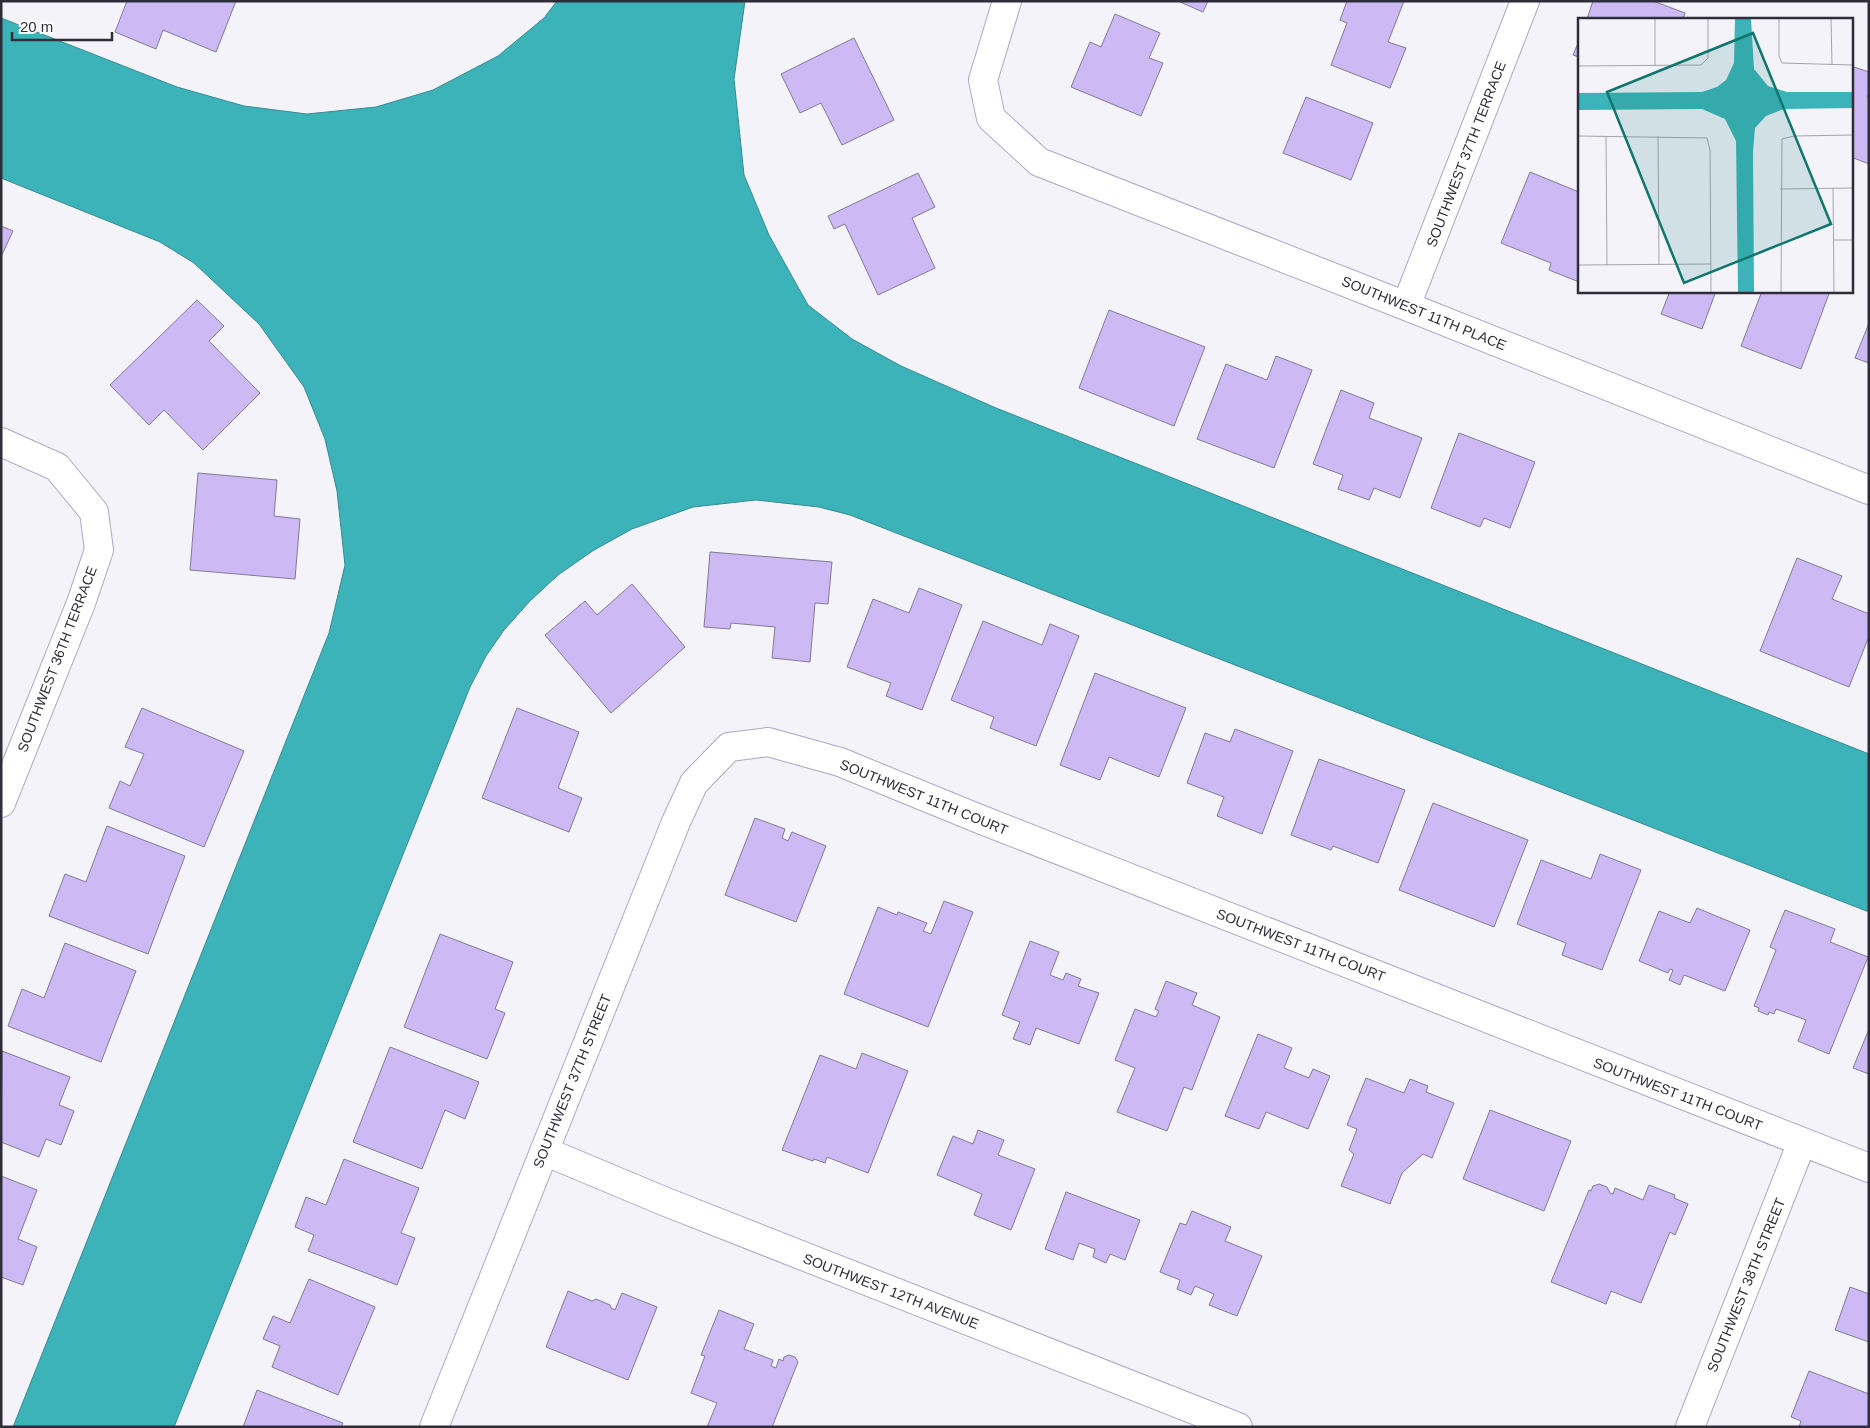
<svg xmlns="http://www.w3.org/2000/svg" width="1870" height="1428" viewBox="0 0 1870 1428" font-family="Arial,sans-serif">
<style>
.water{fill:#3bb3b9;stroke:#378b93}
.building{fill:#cdbaf5;stroke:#827a95}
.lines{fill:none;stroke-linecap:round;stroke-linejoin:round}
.minor-casing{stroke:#aca8c6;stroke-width:30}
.minor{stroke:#fff;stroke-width:28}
.labels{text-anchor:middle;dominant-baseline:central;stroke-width:4;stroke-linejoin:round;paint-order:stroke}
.street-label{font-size:14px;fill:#2f2d39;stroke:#fff}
.inset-road{fill:none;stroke:#a5a4ad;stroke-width:1}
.view{fill:#0f766e;fill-opacity:0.15;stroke:#0f766e;stroke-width:2.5}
.inset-edge{fill:none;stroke:#2f2d39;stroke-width:2.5}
</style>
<rect width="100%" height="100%" fill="#f4f3fa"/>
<path class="water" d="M 557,1 L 745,1 L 734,79 L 744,175 L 769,235 L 808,305 L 852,339 L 901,366 L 996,408 L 1869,754 L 1869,912 L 850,515 L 819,507 L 756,500 L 693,507 L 632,529 L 594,550 L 558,575 L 530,601 L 504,630 L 486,656 L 470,687 L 174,1427 L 13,1427 L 329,633 L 345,565 L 337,491 L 325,439 L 304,387 L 259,324 L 194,263 L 160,242 L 1,178 L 1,18 L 177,87 L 244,106 L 307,114 L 376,107 L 433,90 L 498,56 L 544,18 Z"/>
<path class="building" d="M 127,1 L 236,1 L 216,52 L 163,30 L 156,49 L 115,32 Z
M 1178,1 L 1208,1 L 1203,12 Z
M 1347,1 L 1404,1 L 1388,42 L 1406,48 L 1390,88 L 1331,65 L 1347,23 L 1340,20 Z
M 1593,1 L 1653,1 L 1685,13 L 1683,19 L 1587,19 Z
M 1115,14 L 1160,33 L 1149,58 L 1163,63 L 1141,116 L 1071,87 L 1090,42 L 1101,47 Z
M 854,38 L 894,120 L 842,145 L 821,103 L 800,113 L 781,74 Z
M 1579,41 L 1579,57 L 1573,55 Z
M 1851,66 L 1869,72 L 1869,92 L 1867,97 L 1869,98 L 1869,164 L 1851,157 Z
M 1306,97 L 1373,123 L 1351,180 L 1283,153 Z
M 1530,172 L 1579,192 L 1579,282 L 1549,270 L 1551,263 L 1501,243 Z
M 918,173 L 935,207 L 912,218 L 935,268 L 878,295 L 845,224 L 834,229 L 828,216 Z
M 1,226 L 13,231 L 1,257 Z
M 1670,291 L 1716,291 L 1702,329 L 1661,314 Z
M 1762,291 L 1830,291 L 1801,369 L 1741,346 Z
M 197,300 L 224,326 L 209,341 L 260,393 L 203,450 L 164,410 L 149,425 L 110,385 Z
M 1109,310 L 1205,347 L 1174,426 L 1079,388 Z
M 1869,323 L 1869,363 L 1855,358 Z
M 1276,356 L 1312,370 L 1274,468 L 1197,439 L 1226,364 L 1267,380 Z
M 1341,390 L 1374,403 L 1369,418 L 1422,438 L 1400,498 L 1374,488 L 1369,500 L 1338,489 L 1343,475 L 1313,464 Z
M 1459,433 L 1535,462 L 1510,528 L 1484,518 L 1480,527 L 1431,508 Z
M 198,473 L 277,480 L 274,516 L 300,519 L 295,579 L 190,570 Z
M 710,552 L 832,562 L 828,604 L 815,603 L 810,662 L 772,658 L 775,627 L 731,623 L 730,629 L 704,627 Z
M 1797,558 L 1842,576 L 1832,599 L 1869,614 L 1869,636 L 1849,687 L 1760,651 Z
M 632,584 L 685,647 L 611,713 L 545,635 L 585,601 L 597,615 Z
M 919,588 L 962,605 L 922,710 L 886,696 L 891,683 L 847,667 L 873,599 L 909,613 Z
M 983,621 L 1042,645 L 1050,624 L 1079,636 L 1036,746 L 990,728 L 994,717 L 951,700 Z
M 1095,673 L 1186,708 L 1159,777 L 1109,757 L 1100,780 L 1060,765 Z
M 142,708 L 244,751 L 204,847 L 109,808 L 120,781 L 130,786 L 144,754 L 125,747 Z
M 517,708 L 579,732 L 558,788 L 582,798 L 569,832 L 482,798 Z
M 1235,729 L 1293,751 L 1262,834 L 1217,816 L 1224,797 L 1187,783 L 1205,733 L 1230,742 Z
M 1319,759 L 1405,790 L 1378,863 L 1333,846 L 1331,850 L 1291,835 Z
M 1433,803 L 1528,840 L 1494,927 L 1399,890 Z
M 755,818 L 785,829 L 782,838 L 788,841 L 792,832 L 826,846 L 796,922 L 725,895 Z
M 107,826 L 185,856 L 148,954 L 49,916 L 65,874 L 86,882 Z
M 1600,854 L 1641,870 L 1602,970 L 1562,955 L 1566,943 L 1517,924 L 1541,860 L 1591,879 Z
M 944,901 L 973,912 L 928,1027 L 844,994 L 878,907 L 897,915 L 898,912 L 927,923 L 923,931 L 931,934 Z
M 1697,908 L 1750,930 L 1725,991 L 1684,975 L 1680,985 L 1669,980 L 1673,970 L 1670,969 L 1668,973 L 1639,961 L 1659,911 L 1690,923 Z
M 1785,910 L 1835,929 L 1830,942 L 1868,957 L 1829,1054 L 1798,1041 L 1806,1020 L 1776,1009 L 1774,1014 L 1769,1012 L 1768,1015 L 1758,1011 L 1759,1008 L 1754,1006 L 1776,950 L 1770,947 Z
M 440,934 L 513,962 L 495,1009 L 505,1013 L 487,1059 L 404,1027 Z
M 1030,941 L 1059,952 L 1050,975 L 1063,980 L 1066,973 L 1081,979 L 1078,986 L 1099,993 L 1079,1044 L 1036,1028 L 1030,1045 L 1013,1039 L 1020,1022 L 1002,1015 Z
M 65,943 L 136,971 L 101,1062 L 8,1026 L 22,989 L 44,998 Z
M 1166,981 L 1197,993 L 1192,1005 L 1220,1017 L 1192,1090 L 1184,1087 L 1167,1131 L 1117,1112 L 1135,1068 L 1115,1060 L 1135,1009 L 1156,1017 L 1159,1011 L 1155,1009 Z
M 1869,1029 L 1869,1074 L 1853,1068 Z
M 1258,1034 L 1292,1048 L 1284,1068 L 1309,1078 L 1313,1069 L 1330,1076 L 1308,1129 L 1266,1112 L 1259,1129 L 1225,1116 Z
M 390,1047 L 479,1082 L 465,1119 L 445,1110 L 422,1169 L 353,1142 Z
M 2,1051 L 70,1077 L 59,1105 L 74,1111 L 61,1145 L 46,1139 L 39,1157 L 1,1142 Z
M 862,1053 L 908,1071 L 868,1173 L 827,1157 L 825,1163 L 814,1159 L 813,1161 L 782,1150 L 820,1055 L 856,1069 Z
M 1366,1078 L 1404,1093 L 1410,1079 L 1428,1086 L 1426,1092 L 1454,1103 L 1432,1158 L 1423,1154 L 1402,1173 L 1390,1204 L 1341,1186 L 1354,1154 L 1349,1150 L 1357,1129 L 1347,1125 Z
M 1490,1110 L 1571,1141 L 1544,1211 L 1463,1179 Z
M 978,1130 L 1004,1140 L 998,1155 L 1035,1169 L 1011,1230 L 974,1215 L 982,1194 L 937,1175 L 953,1136 L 973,1144 Z
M 344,1159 L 419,1188 L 401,1233 L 415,1238 L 397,1285 L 308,1251 L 314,1235 L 295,1227 L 306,1197 L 326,1205 Z
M 1,1176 L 37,1190 L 18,1239 L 37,1247 L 23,1285 L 1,1277 Z
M 1599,1184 L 1607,1187 L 1610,1193 L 1613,1194 L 1615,1188 L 1643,1200 L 1649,1185 L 1675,1195 L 1674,1198 L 1688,1204 L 1675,1235 L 1670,1232 L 1641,1303 L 1611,1291 L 1606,1304 L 1551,1282 L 1589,1190 L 1591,1191 L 1593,1186 Z
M 1066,1192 L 1140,1220 L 1125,1260 L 1110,1254 L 1106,1263 L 1093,1257 L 1095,1249 L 1079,1243 L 1073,1260 L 1045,1249 Z
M 1192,1211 L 1231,1227 L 1225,1241 L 1262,1256 L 1237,1316 L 1209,1305 L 1214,1294 L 1195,1286 L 1191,1295 L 1177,1289 L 1180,1280 L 1160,1272 L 1180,1223 L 1186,1225 Z
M 309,1279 L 375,1307 L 338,1395 L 272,1367 L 280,1346 L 263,1339 L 273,1316 L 290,1323 Z
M 1850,1287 L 1869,1294 L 1869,1342 L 1835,1330 Z
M 568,1291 L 592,1301 L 596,1299 L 610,1305 L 611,1308 L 615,1310 L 622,1293 L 657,1307 L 628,1380 L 546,1347 Z
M 719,1310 L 754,1324 L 744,1349 L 773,1360 L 771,1366 L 776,1368 L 779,1359 L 783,1361 L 784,1357 L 789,1355 L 795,1357 L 798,1362 L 772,1427 L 707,1427 L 717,1403 L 691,1393 L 705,1356 L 701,1355 Z
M 1809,1371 L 1869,1394 L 1869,1427 L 1799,1427 L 1801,1421 L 1791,1417 Z
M 257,1390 L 343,1423 L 341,1427 L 243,1427 Z"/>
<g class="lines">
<g class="minor-casing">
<path id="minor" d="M 1007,1 L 983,80 L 991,118 L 1039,162 L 1406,306 L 1869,490
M 1406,306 L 1525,1
M 1,442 L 57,467 L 94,512 L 99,550 L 81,603 L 1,803
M 544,1151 L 666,1202 L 1238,1427
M 434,1427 L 676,822 L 694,783 L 729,747 L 768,742 L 840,762 L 977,818 L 1869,1168
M 1690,1427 L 1802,1142"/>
</g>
<use href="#minor" class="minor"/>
</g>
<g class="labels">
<g class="street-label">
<text transform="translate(1466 154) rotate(-69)">SOUTHWEST 37TH TERRACE</text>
<text transform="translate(1424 313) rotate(22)">SOUTHWEST 11TH PLACE</text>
<text transform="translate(57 659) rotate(-69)">SOUTHWEST 36TH TERRACE</text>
<text transform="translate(924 797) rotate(22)">SOUTHWEST 11TH COURT</text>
<text transform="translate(1301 945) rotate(21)">SOUTHWEST 11TH COURT</text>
<text transform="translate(572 1081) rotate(-68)">SOUTHWEST 37TH STREET</text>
<text transform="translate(1678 1094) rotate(21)">SOUTHWEST 11TH COURT</text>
<text transform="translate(1746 1285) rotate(-68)">SOUTHWEST 38TH STREET</text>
<text transform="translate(891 1291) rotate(21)">SOUTHWEST 12TH AVENUE</text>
</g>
</g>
<g transform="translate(1578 18)">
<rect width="275" height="275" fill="#f4f3fa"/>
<path d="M 157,1 L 173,1 L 176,51 L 190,68 L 209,74 L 275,74 L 275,90 L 206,91 L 188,98 L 177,110 L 175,133 L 176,274 L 160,274 L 158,123 L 147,101 L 124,91 L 0,92 L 0,75 L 124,74 L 139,69 L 148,62 L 156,45 Z" fill="#3bb3b9"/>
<path class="inset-road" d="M 77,1 L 77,48M 201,1 L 201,38 L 204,45 L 275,47M 253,1 L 254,47M 0,48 L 123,47 L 130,40 L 130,1M 0,118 L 129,120 L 132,132 L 133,274M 28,118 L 29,247M 80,118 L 81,247M 255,170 L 256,274M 202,171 L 275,170M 255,222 L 275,222M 0,247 L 133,246M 203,274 L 204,121 L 216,118 L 275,117"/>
<path class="view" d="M 175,15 L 253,206 L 106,265 L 29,74 Z"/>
<rect width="275" height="275" class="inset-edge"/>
</g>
<rect width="1870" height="1428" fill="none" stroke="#2f2d39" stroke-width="5"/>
<path d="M12 32v8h100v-8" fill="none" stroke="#2f2d39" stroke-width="2.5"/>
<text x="20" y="32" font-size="15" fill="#2f2d39" stroke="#ffffff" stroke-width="4" paint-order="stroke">20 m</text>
</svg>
